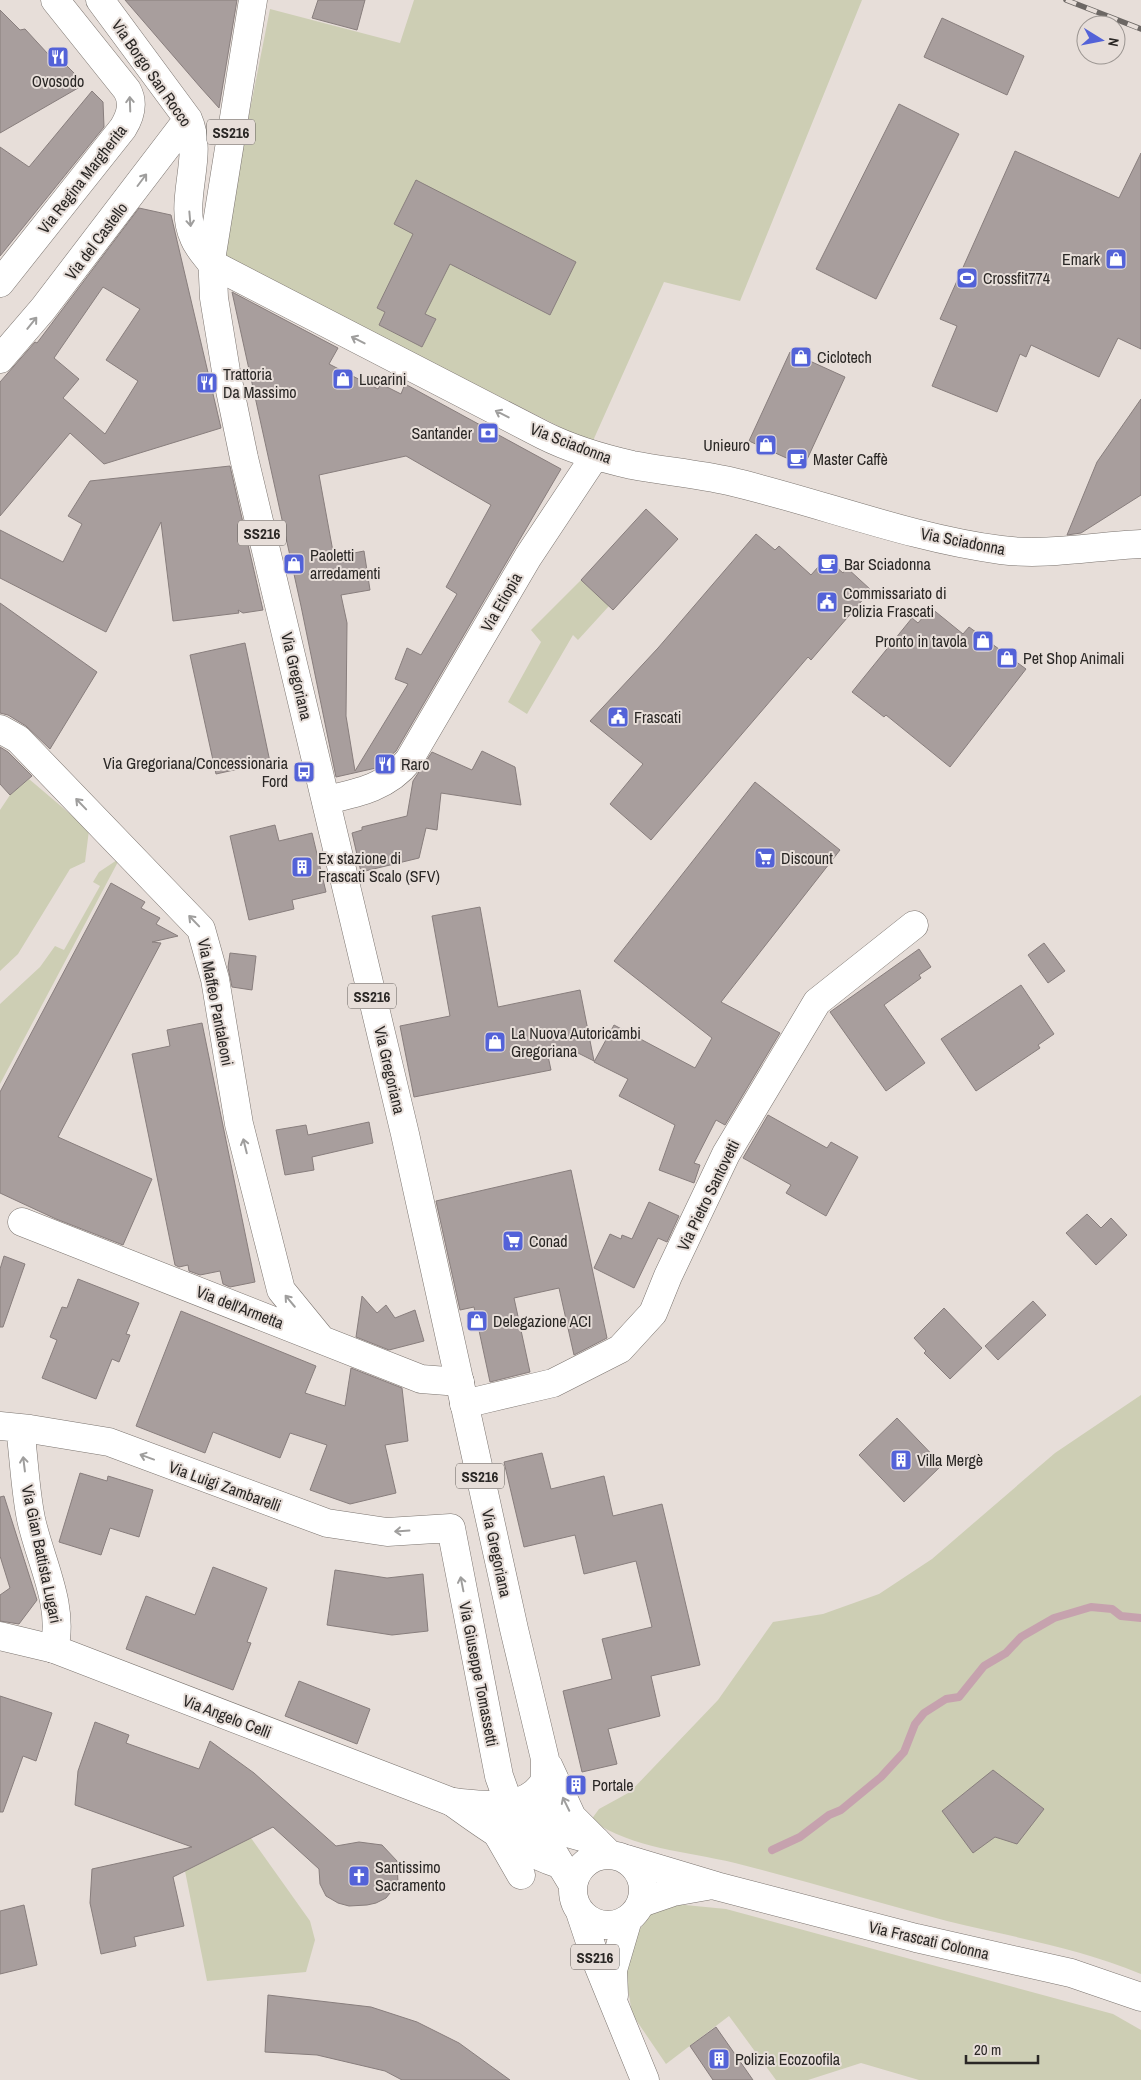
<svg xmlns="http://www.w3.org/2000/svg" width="1141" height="2080" viewBox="0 0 1141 2080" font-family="'Archivo Narrow',sans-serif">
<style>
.green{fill:#cdceb4;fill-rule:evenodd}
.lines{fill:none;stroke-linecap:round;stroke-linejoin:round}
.stream{stroke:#c6a2ae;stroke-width:8}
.building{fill:#a89e9d;stroke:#887e7d;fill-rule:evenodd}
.minor-casing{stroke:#7b746f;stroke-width:29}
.tertiary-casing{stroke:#7b746f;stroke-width:29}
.secondary-casing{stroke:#7b746f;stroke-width:29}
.primary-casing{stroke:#7b746f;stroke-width:29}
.minor{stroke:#fff;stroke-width:28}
.tertiary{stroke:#fff;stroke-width:28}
.secondary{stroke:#fff;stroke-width:28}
.primary{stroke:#fff;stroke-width:28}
.rail-casing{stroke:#6c6764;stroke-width:5.5}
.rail{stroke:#e7ded9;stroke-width:4;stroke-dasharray:11;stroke-linecap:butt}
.oneway{stroke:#9f9e9d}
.labels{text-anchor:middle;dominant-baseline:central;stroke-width:4;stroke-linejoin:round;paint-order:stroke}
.shield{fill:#e7ded9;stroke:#635e5b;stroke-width:1}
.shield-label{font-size:15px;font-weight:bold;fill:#2a2725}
.street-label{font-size:16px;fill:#2a2725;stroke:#e7ded9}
.poi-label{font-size:16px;fill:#2a2725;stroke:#e7ded9;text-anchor:start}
</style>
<rect width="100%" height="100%" fill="#e7ded9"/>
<path class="green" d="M 414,0 L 862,0 L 740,301 L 664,282 L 592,443 L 221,256 L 270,9 L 400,43 ZM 416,181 L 576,262 L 550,315 L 471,275 L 442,248 L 442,280 L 425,314 L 436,320 L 422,347 L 379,325 L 385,312 L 377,308 L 401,259 L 423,238 Z
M 581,580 L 609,606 L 578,640 L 573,635 L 527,714 L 508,702 L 541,642 L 531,630 Z
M 29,779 L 89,830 L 85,862 L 70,869 L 18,954 L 0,971 L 0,810 L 10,795 Z
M 120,858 L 0,1084 L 0,1004 L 40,967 L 55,946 L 64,950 L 100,886 L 93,882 L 99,872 Z
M 1141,1395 L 1141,1974 C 1079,1948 1012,1937 947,1921 C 876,1902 806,1881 735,1863 C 685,1851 634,1849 591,1820 L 599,1809 L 630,1792 L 718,1700 L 773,1622 L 823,1614 L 879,1594 L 932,1559 L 1055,1453 Z
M 251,1838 L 310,1921 L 315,1940 L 306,1972 L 207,1981 L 185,1871 Z
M 675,1904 L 726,1909 L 1113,2014 L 1141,2030 L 1141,2080 L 919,2080 L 861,2063 L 808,2080 L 776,2080 L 729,2016 L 666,2064 L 632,2014 L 625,1969 L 630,1943 L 652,1912 Z"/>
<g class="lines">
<path class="stream" d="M 772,1850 L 800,1837 L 829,1815 L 841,1810 L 881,1777 L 904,1752 L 915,1724 L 924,1713 L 946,1699 L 959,1697 L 984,1666 L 1006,1653 L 1021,1637 L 1054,1618 L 1091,1607 L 1112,1609 L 1121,1616 L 1141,1618"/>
</g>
<path class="building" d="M 125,0 L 237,0 L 219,108 L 201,88 Z
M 318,0 L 365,0 L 357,30 L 312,18 Z
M 0,10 L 20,30 L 25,29 L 48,54 L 52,51 L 85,84 L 0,133 Z
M 942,18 L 1024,56 L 1007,95 L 924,57 Z
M 92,91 L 103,102 L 104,127 L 0,256 L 0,147 L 29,167 Z
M 899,104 L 959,134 L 876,299 L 816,269 Z
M 1015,151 L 1119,198 L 1141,153 L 1141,349 L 1118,338 L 1099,377 L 1031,345 L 1026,357 L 1020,354 L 997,412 L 932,386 L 957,326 L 940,319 Z
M 416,180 L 576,262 L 550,315 L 450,264 L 425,314 L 436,319 L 422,347 L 379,325 L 385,312 L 377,308 L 413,234 L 394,224 Z
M 139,208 L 171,215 L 221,428 L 104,464 L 70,433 L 0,516 L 0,382 L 35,342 L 37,343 ZM 103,287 L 140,309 L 106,360 L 138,381 L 105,434 L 63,398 L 79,379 L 54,358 Z
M 232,292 L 338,348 L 329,364 L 378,389 L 381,384 L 401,394 L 405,384 L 561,469 L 396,751 L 376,768 L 336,777 L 301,606 ZM 406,456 L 491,505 L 446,587 L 457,594 L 421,655 L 407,648 L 395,679 L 408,684 L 355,771 L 346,716 L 347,623 L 341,595 L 370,590 L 364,551 L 334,557 L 319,475 Z
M 790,352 L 845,377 L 804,466 L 749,441 Z
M 1141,399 L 1141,495 L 1081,533 L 1067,535 L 1097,462 Z
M 230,466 L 263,610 L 243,613 L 238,610 L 239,613 L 173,621 L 161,522 L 106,632 L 0,578 L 0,530 L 63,562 L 82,524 L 68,516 L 90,481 Z
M 646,509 L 678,539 L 613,610 L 581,580 Z
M 756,534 L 775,550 L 779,546 L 811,575 L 826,558 L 843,573 L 847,568 L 871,590 L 811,660 L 808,657 L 651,840 L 610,804 L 643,764 L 590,721 L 658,648 Z
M 0,603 L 97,672 L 50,749 L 26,726 L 8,715 L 0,713 Z
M 931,608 L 963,634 L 969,627 L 1026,669 L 950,767 L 886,715 L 884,717 L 852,692 L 912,618 L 918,623 Z
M 245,643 L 270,762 L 216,774 L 190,655 Z
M 0,747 L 8,752 L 32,776 L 10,795 L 0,784 Z
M 482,751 L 515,767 L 521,805 L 441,793 L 437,830 L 426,828 L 419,858 L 361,872 L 352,833 L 362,830 L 362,827 L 407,816 L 413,781 L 432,752 L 472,770 Z
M 755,782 L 840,850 L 721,1002 L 780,1033 L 725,1125 L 716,1120 L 694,1163 L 700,1165 L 694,1183 L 659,1170 L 675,1125 L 619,1096 L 628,1079 L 594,1062 L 614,1025 L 695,1068 L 712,1038 L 614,961 Z
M 275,825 L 279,841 L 312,833 L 326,892 L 292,900 L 294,909 L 249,920 L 230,836 Z
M 111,883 L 145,902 L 141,908 L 160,918 L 156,924 L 178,936 L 152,942 L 161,943 L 58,1137 L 152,1179 L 123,1245 L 56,1219 L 0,1193 L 0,1092 Z
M 480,907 L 498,1007 L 580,990 L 594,1061 L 574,1051 L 548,1056 L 551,1070 L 414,1097 L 400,1026 L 450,1016 L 432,916 Z
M 1044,943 L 1065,971 L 1048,983 L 1028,955 Z
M 919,949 L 931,967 L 919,975 L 921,978 L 884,1005 L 925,1063 L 886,1091 L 830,1012 Z
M 230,953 L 256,956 L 252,990 L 232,987 L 228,967 Z
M 1021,985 L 1054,1034 L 1038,1045 L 1040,1048 L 976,1091 L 941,1039 Z
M 202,1023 L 255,1282 L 230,1287 L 223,1284 L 220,1271 L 200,1275 L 189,1271 L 188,1265 L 179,1267 L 175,1265 L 132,1054 L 170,1046 L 167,1030 Z
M 768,1115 L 827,1148 L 831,1142 L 858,1157 L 826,1216 L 786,1193 L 791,1185 L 743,1158 Z
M 369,1122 L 373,1143 L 312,1157 L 314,1170 L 285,1175 L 276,1130 L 306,1125 L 308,1135 Z
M 571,1170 L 607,1338 L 574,1355 L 559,1288 L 514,1298 L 530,1372 L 490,1382 L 474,1307 L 460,1310 L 436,1201 Z
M 649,1202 L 679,1216 L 667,1242 L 658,1238 L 634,1288 L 594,1268 L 610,1234 L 621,1239 L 622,1235 L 632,1239 Z
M 1087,1214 L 1101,1228 L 1111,1218 L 1127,1235 L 1096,1265 L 1066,1233 Z
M 4,1256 L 25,1264 L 3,1327 L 0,1327 L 0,1269 Z
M 78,1279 L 139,1303 L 126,1334 L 130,1335 L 119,1362 L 112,1359 L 96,1399 L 42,1378 L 57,1340 L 50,1337 L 62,1307 L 67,1308 Z
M 362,1296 L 377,1313 L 386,1305 L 395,1318 L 415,1310 L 424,1341 L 389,1350 L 356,1337 Z
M 1033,1301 L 1046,1315 L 998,1360 L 985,1346 Z
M 944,1308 L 982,1348 L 950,1379 L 924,1353 L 926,1351 L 914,1338 Z
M 181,1311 L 316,1366 L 305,1393 L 345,1406 L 351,1368 L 402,1388 L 408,1441 L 385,1445 L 396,1493 L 350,1504 L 310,1490 L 327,1445 L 290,1433 L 280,1458 L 213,1432 L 205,1453 L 136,1426 Z
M 897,1418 L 942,1465 L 904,1502 L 859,1455 Z
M 542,1453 L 551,1489 L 604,1476 L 613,1516 L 662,1504 L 700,1665 L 651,1676 L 660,1716 L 608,1729 L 617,1764 L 582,1772 L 563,1691 L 612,1679 L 602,1639 L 652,1627 L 636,1561 L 584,1574 L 575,1535 L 524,1547 L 504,1462 Z
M 80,1473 L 107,1481 L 108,1476 L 153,1490 L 139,1537 L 110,1528 L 101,1555 L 59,1542 Z
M 4,1496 L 37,1600 L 19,1624 L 0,1621 L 0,1595 L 10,1588 L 0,1556 L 0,1497 Z
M 213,1567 L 267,1588 L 247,1642 L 251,1643 L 233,1690 L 126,1649 L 146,1596 L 195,1615 Z
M 335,1570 L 387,1578 L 423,1574 L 428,1631 L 392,1635 L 327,1625 Z
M 299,1681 L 370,1709 L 357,1744 L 285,1716 Z
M 0,1696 L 52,1713 L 36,1761 L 23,1756 L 3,1812 L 0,1812 Z
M 95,1722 L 129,1735 L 126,1743 L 199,1769 L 210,1741 L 254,1773 L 336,1846 L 359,1842 L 382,1845 L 397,1861 L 398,1883 L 386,1898 L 376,1903 L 367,1905 L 349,1906 L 338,1903 L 326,1896 L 320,1884 L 319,1869 L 273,1827 L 173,1877 L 184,1926 L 134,1937 L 136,1946 L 101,1954 L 90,1903 L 92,1869 L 192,1847 L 75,1805 L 78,1771 Z
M 993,1770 L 1044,1809 L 1017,1844 L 995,1837 L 973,1853 L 942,1811 Z
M 24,1905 L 37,1965 L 0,1974 L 0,1911 Z
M 268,1995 L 371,2007 L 417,2022 L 459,2043 L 510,2080 L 402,2080 L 385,2071 L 317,2055 L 265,2052 Z
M 716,2027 L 753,2080 L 713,2080 L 690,2046 Z"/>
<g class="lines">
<g class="minor-casing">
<path id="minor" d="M 100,0 L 188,119 C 205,157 177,201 194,238 C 198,248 206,256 212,264 L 543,435 C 571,449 601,458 632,465 C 664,471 697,474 729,481 C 819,502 909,538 1001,550 C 1045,556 1096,546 1141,544
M 0,283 L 123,128 C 131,115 134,103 127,90 L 55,0
M 0,359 L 43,309 L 188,119
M 0,729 L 18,739 L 201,929 L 215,979 L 239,1124 L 281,1290 L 321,1339
M 326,800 C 358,793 388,787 409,760 L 528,557 L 595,456
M 22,1222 L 421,1379 L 460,1382
M 464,1404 L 553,1383 L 620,1349 L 653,1313 L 668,1276 L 726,1154 L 817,1002 L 914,925
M 0,1426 L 30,1429 L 109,1442 L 327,1523 L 387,1532 L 451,1528 L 499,1776 L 514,1818
M 20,1428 C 24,1458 25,1489 31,1519 C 40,1561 65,1606 54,1649
M 498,1835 L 521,1875"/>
</g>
<g class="tertiary-casing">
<path id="tertiary" d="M 626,1859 L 716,1886 L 916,1938 L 1071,1973 L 1141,1997
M 641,1903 L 673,1892 L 707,1886"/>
</g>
<g class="secondary-casing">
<path id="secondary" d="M 0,1636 L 54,1649 L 452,1802 C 485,1826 520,1851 559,1864
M 498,1835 L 507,1821 L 514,1818 L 596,1841"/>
</g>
<g class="primary-casing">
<path id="primary" d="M 253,0 L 212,254 L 214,298 L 226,371 L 244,458 L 405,1134 L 514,1629 L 545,1759 L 544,1826 L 553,1852 L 573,1885
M 549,1767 L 572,1817 L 609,1854
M 452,1802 C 483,1805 528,1813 545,1780
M573 1890a35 35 0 1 1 70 0a35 35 0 1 1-70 0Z
M 580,1912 L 596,1960 L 645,2080
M 614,1995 L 613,1970 L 628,1919"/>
</g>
<use href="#minor" class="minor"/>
<use href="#tertiary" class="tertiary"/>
<use href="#secondary" class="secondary"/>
<use href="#primary" class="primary"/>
<g class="rail-casing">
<path id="rail" d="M 1066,0 L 1141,29"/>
</g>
<use href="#rail" class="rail"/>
</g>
<defs><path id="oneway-shaft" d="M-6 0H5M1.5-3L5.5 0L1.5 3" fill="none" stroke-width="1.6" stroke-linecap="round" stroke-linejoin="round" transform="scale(1.25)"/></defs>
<g class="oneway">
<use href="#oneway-shaft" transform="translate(130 104) rotate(-92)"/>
<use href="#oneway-shaft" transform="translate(142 180) rotate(-53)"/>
<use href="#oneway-shaft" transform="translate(190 219) rotate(85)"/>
<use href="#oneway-shaft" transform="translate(32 323) rotate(-51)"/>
<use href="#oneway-shaft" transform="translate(358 340) rotate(-153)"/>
<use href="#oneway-shaft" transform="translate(502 414) rotate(-153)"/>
<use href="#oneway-shaft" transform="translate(81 804) rotate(-134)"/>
<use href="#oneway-shaft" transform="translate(194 921) rotate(-134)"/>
<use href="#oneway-shaft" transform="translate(245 1146) rotate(-104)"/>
<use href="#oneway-shaft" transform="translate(290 1301) rotate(-130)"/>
<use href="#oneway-shaft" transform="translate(147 1457) rotate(-160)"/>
<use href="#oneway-shaft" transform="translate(24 1464) rotate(-97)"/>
<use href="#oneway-shaft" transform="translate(402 1531) rotate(176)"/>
<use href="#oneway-shaft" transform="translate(462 1584) rotate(-101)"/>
<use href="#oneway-shaft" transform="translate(566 1804) rotate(-116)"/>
</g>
<defs>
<g id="restaurant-square" transform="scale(1.125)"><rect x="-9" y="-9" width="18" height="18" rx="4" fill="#5362d8" stroke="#e7ded9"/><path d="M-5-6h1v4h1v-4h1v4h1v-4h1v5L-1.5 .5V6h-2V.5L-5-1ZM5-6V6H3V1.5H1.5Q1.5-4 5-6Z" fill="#fff"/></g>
<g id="shop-square" transform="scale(1.125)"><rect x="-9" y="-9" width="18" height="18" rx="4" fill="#5362d8" stroke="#e7ded9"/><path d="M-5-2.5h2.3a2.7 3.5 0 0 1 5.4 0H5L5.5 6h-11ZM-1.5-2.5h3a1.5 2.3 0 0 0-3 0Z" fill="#fff"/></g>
<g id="stadium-square" transform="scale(1.125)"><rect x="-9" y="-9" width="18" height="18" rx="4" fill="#5362d8" stroke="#e7ded9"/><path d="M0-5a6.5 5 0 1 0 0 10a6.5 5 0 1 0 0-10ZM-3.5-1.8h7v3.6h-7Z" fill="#fff"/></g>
<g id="bank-square" transform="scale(1.125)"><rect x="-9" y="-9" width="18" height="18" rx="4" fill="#5362d8" stroke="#e7ded9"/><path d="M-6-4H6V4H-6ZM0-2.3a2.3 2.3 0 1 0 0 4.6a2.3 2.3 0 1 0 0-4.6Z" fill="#fff"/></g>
<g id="cafe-square" transform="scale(1.125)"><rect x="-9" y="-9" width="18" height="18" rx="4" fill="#5362d8" stroke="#e7ded9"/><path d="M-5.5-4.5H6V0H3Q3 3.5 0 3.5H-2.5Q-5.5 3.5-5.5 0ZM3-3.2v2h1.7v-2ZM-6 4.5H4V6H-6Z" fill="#fff"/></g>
<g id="civic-square" transform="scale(1.125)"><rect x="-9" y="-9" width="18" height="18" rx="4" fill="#5362d8" stroke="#e7ded9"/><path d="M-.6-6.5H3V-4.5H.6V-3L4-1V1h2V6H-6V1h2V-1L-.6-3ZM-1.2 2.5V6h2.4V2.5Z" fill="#fff"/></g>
<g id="bus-square" transform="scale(1.125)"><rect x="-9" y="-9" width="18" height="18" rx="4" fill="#5362d8" stroke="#e7ded9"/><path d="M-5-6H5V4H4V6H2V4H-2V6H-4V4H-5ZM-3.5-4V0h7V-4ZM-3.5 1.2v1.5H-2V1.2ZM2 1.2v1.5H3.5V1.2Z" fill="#fff"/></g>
<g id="supermarket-square" transform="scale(1.125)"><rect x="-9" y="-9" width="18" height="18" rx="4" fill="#5362d8" stroke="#e7ded9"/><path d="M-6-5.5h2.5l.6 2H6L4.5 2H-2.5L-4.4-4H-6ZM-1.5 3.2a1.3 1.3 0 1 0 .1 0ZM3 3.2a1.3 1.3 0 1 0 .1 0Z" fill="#fff"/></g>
<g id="building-square" transform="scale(1.125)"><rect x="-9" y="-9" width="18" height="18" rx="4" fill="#5362d8" stroke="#e7ded9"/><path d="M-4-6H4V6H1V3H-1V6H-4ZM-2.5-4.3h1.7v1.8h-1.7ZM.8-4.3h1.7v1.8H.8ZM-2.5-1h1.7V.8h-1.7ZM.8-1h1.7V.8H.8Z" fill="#fff"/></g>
<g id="church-square" transform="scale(1.125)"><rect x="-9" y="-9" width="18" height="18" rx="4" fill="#5362d8" stroke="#e7ded9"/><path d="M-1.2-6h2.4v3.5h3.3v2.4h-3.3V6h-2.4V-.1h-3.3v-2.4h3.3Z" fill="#fff"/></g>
</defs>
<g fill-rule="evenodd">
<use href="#restaurant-square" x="58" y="57"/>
<use href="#shop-square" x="1116" y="259"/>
<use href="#stadium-square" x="967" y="278"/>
<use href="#shop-square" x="801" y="357"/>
<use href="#shop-square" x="343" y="379"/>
<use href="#restaurant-square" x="207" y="383"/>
<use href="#bank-square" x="488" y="433"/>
<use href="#shop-square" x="766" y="445"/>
<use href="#cafe-square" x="797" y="459"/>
<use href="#shop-square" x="294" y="564"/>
<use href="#cafe-square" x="828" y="564"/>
<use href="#civic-square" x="827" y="602"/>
<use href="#shop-square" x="983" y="641"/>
<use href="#shop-square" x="1007" y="658"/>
<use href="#civic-square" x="618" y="717"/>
<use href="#restaurant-square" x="385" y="764"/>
<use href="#bus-square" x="304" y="772"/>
<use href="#supermarket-square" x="765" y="858"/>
<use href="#building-square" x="302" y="867"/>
<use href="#shop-square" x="495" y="1042"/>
<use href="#supermarket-square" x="513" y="1241"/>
<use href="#shop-square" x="477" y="1321"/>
<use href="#building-square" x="901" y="1460"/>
<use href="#building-square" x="576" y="1785"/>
<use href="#church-square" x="359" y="1876"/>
<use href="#building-square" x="719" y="2059"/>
</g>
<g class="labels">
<g class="shield">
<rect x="207" y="119.5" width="48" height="25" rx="4"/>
<rect x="238" y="520.5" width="48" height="25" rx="4"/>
<rect x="348" y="983.5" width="48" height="25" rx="4"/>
<rect x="456" y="1463.5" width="48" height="25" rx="4"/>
<rect x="571" y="1944.5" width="48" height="25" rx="4"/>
</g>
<g class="shield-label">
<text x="231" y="132">SS216</text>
<text x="262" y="533">SS216</text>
<text x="372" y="996">SS216</text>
<text x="480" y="1476">SS216</text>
<text x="595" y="1957">SS216</text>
</g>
<g class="street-label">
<text transform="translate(152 73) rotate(55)">Via Borgo San Rocco</text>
<text transform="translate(82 179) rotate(-52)">Via Regina Margherita</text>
<text transform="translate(96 241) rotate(-53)">Via del Castello</text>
<text transform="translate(571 443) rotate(21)">Via Sciadonna</text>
<text transform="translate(963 541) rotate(11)">Via Sciadonna</text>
<text transform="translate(501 602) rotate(-60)">Via Etiopia</text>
<text transform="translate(297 676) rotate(77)">Via Gregoriana</text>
<text transform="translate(216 1002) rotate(79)">Via Maffeo Pantaleoni</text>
<text transform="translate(390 1070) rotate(77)">Via Gregoriana</text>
<text transform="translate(708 1195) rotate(-64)">Via Pietro Santovetti</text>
<text transform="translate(240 1307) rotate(21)">Via dell'Armetta</text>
<text transform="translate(225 1486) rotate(20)">Via Luigi Zambarelli</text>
<text transform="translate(497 1553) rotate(78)">Via Gregoriana</text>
<text transform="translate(42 1554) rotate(78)">Via Gian Battista Lugari</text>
<text transform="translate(479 1674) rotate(79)">Via Giuseppe Tomassetti</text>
<text transform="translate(227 1716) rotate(21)">Via Angelo Celli</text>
<text transform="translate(929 1940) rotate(13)">Via Frascati Colonna</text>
</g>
<g class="poi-label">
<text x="58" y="81" text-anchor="middle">Ovosodo</text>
<text x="1100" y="259" text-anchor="end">Emark</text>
<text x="983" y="278">Crossfit774</text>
<text x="817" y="357">Ciclotech</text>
<text x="223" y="374">Trattoria<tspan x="223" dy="18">Da Massimo</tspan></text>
<text x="359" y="379">Lucarini</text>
<text x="472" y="433" text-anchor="end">Santander</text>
<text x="750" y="445" text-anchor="end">Unieuro</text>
<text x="813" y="459">Master Caffè</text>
<text x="310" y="555">Paoletti<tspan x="310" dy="18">arredamenti</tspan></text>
<text x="844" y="564">Bar Sciadonna</text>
<text x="843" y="593">Commissariato di<tspan x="843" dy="18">Polizia Frascati</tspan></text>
<text x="967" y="641" text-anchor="end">Pronto in tavola</text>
<text x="1023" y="658">Pet Shop Animali</text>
<text x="634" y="717">Frascati</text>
<text x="288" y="763" text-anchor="end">Via Gregoriana/Concessionaria<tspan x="288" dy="18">Ford</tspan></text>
<text x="401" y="764">Raro</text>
<text x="318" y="858">Ex stazione di<tspan x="318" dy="18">Frascati Scalo (SFV)</tspan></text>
<text x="781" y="858">Discount</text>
<text x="511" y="1033">La Nuova Autoricambi<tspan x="511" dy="18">Gregoriana</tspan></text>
<text x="529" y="1241">Conad</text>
<text x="493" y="1321">Delegazione ACI</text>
<text x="917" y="1460">Villa Mergè</text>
<text x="592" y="1785">Portale</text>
<text x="375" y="1867">Santissimo<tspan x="375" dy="18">Sacramento</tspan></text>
<text x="735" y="2059">Polizia Ecozoofila</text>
</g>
</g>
<g transform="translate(1101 40) rotate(100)"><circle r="24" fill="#e7ded9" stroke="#9b9591"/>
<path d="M0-4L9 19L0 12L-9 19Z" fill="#5362d8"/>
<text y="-8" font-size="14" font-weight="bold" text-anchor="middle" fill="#2a2725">N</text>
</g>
<path d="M966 2055v8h72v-8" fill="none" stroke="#2a2725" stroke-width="2.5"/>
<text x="974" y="2055" font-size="15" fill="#2a2725" stroke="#e7ded9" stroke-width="4" paint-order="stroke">20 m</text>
</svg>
